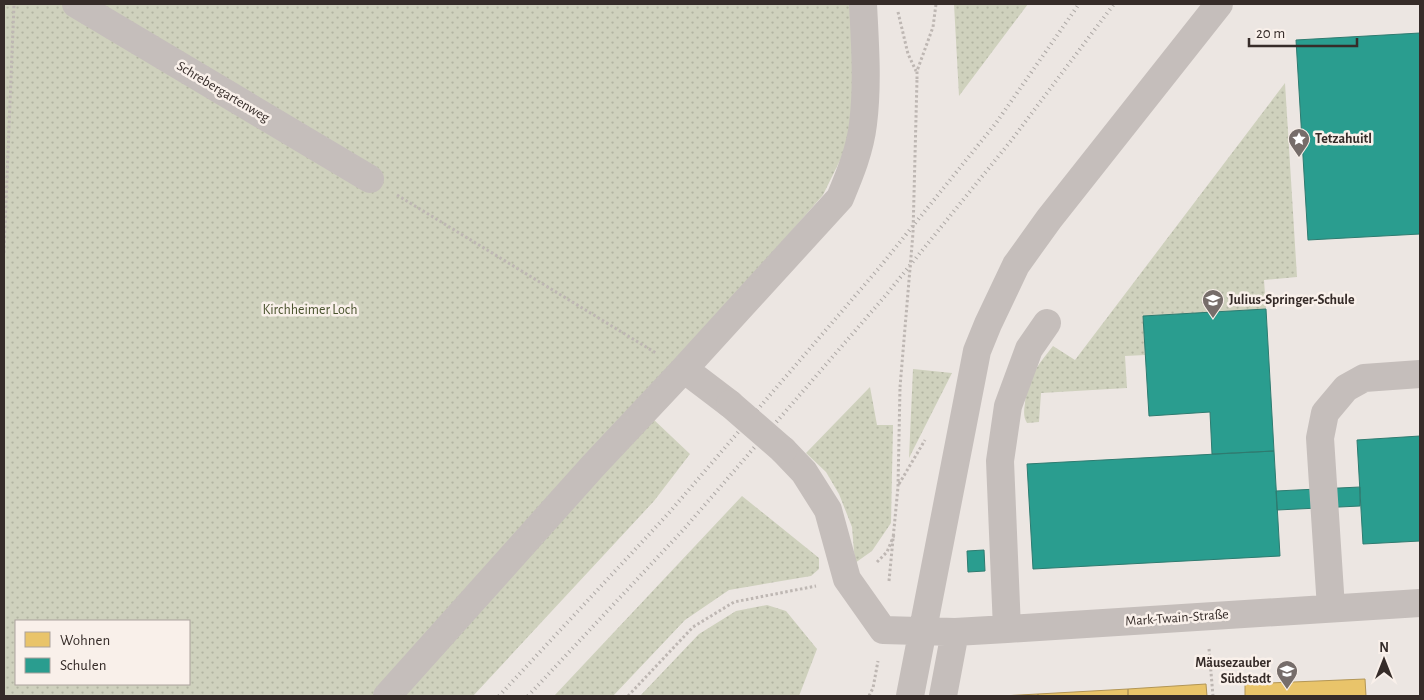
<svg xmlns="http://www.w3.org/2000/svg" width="1424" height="700" viewBox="0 0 1424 700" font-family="'Alegreya Sans',sans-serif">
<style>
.grass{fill:url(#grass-dots);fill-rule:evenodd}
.homes{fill:#e9c46a;stroke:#b39656}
.schools{fill:#2a9d8f;stroke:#2e7b70}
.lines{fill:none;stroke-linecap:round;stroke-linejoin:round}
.path{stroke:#beb7b3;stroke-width:3;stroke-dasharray:2.5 2.5;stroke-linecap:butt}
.minor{stroke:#c5bebb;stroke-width:28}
.rail{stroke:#ada8a5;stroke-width:4;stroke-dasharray:1 4;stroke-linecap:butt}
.path-bridge{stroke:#beb7b3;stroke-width:3;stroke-dasharray:2.5 2.5;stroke-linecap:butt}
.minor-bridge{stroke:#c5bebb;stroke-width:28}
.labels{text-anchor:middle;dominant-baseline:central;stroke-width:5;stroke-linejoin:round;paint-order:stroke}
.street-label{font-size:14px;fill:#362c29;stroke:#f9f0ea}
.poi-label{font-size:14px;font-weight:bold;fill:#362c29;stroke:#f9f0ea;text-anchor:start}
.park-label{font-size:14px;fill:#4a532e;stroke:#f9f0ea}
</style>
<defs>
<pattern id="grass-dots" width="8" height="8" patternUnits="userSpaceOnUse" patternTransform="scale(1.25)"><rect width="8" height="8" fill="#cfd1bd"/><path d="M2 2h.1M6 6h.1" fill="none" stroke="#b2b4a2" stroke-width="1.8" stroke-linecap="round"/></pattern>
</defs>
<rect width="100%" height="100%" fill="#ece6e2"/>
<path class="grass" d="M 4,4 L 850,4 L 855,82 L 848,144 L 823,195 L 707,328 L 374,696 L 4,696 ZM 16,621 L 189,621 L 189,684 L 16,684 Z
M 954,4 L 1028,4 L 959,96 Z
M 1285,83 L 1297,277 L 1264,280 L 1266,309 L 1143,316 L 1145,355 L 1125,356 L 1127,388 L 1041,393 L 1039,422 L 1027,423 C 1023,416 1024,411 1025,403 C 1027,378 1038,365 1053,346 L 1075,360 Z
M 913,369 L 952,373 L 909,458 Z
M 870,387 L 877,425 L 893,425 L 891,523 L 872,551 L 855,563 L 852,527 L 839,494 L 826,472 L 806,453 Z
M 652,418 L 690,454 L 654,501 L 473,696 L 399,696 Z
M 742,496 L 819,558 L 819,569 L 811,576 L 729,590 L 685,620 L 613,696 L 554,696 Z
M 767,605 L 786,611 L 817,649 L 799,696 L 640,696 L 699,634 L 736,611 Z"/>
<path class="homes" d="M 1365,679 L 1366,696 L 1245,696 L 1245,684 Z
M 1206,684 L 1207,696 L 1128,696 L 1128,689 Z
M 1128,689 L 1128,696 L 1038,696 L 1038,694 Z
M 1038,694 L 1038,696 L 1002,696 Z"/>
<path class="schools" d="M 1420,33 L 1420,234 L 1308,240 L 1296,40 Z
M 1266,309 L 1274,451 L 1212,454 L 1210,412 L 1149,416 L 1143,316 Z
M 1420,436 L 1420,541 L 1363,544 L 1357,440 Z
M 1274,451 L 1280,556 L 1033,569 L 1027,464 Z
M 1360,487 L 1360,506 L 1277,510 L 1276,491 Z
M 984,550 L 985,571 L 968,572 L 967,551 Z"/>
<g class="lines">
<path class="path" d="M 898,12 L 908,54 L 916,71
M 917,79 L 917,71 L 933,27 L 936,4
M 397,195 L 656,353
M 4,253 L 14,4
M 899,484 L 925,440
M 877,562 L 887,552 L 894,535
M 889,581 L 898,487 L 900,387
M 1209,649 L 1213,696
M 628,696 L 693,627 L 734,602 L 816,586
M 869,696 L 873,688 L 878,661"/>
<path class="minor" d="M 76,4 L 370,179
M 684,369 L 730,404
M 783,450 L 804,472 L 828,510 L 847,579 L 883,630 L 955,632 L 1007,629 L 1420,603
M 1331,608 L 1320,438 L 1325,413 L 1346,388 L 1364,378 L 1420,374
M 1007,629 L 1000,461 L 1008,406 L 1029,349 L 1047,323
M 387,696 L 593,466 L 684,369 L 840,198 C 850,174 860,150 863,124 C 868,84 865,44 863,4
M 910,696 L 977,351 L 988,324 L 1016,265 L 1049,219 L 1219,4
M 943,696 L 955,632"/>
<path class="rail" d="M 499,696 L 668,514 L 879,268 L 996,123 L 1079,4
M 528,696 L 684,529 L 886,295 L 1010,142 L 1114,4"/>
<path class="path-bridge" d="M 900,387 L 913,233 L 917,79"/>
<path class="minor-bridge" d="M 730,404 L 783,450"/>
</g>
<defs>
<g id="sight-pin" transform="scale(1.125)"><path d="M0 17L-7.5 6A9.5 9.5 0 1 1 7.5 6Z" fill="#766d6a" stroke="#f9f0ea"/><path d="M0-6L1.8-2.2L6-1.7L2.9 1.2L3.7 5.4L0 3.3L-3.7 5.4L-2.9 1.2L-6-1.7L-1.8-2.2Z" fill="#fff"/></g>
<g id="school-pin" transform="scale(1.125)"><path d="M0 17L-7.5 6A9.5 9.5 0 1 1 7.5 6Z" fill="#766d6a" stroke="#f9f0ea"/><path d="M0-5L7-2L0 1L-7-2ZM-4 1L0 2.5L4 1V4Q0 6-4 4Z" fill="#fff"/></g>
</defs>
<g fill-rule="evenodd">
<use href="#sight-pin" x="1299" y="139"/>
<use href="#school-pin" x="1213" y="300"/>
<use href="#school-pin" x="1287" y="671"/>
</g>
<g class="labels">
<g class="street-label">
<text transform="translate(223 92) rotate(31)">Schrebergartenweg</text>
<text transform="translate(1177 618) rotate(-4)">Mark-Twain-Straße</text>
</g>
<g class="poi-label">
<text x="1315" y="139">Tetzahuitl</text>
<text x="1229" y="300">Julius-Springer-Schule</text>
<text x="1271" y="663" text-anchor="end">Mäusezauber<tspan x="1271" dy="16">Südstadt</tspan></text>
</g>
<g class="park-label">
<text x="310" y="310">Kirchheimer Loch</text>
</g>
</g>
<rect width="1424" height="700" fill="none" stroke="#362c29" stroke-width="10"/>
<rect x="15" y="620" width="175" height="65" fill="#f9f0ea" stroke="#aba29d"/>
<rect x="25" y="632" width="25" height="15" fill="#e9c46a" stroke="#aba29d"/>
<text x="60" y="645" font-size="15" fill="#362c29">Wohnen</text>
<rect x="25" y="658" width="25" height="15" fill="#2a9d8f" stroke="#aba29d"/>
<text x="60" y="670" font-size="15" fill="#362c29">Schulen</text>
<g transform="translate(1384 660)" stroke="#f9f0ea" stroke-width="4" paint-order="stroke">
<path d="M0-4L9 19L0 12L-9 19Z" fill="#362c29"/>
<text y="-8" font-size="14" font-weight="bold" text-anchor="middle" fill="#362c29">N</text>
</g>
<path d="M1249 38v8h108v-8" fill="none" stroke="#362c29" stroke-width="2.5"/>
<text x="1256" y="38" font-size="15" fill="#362c29" stroke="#f9f0ea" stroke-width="4" paint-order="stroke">20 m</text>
</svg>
